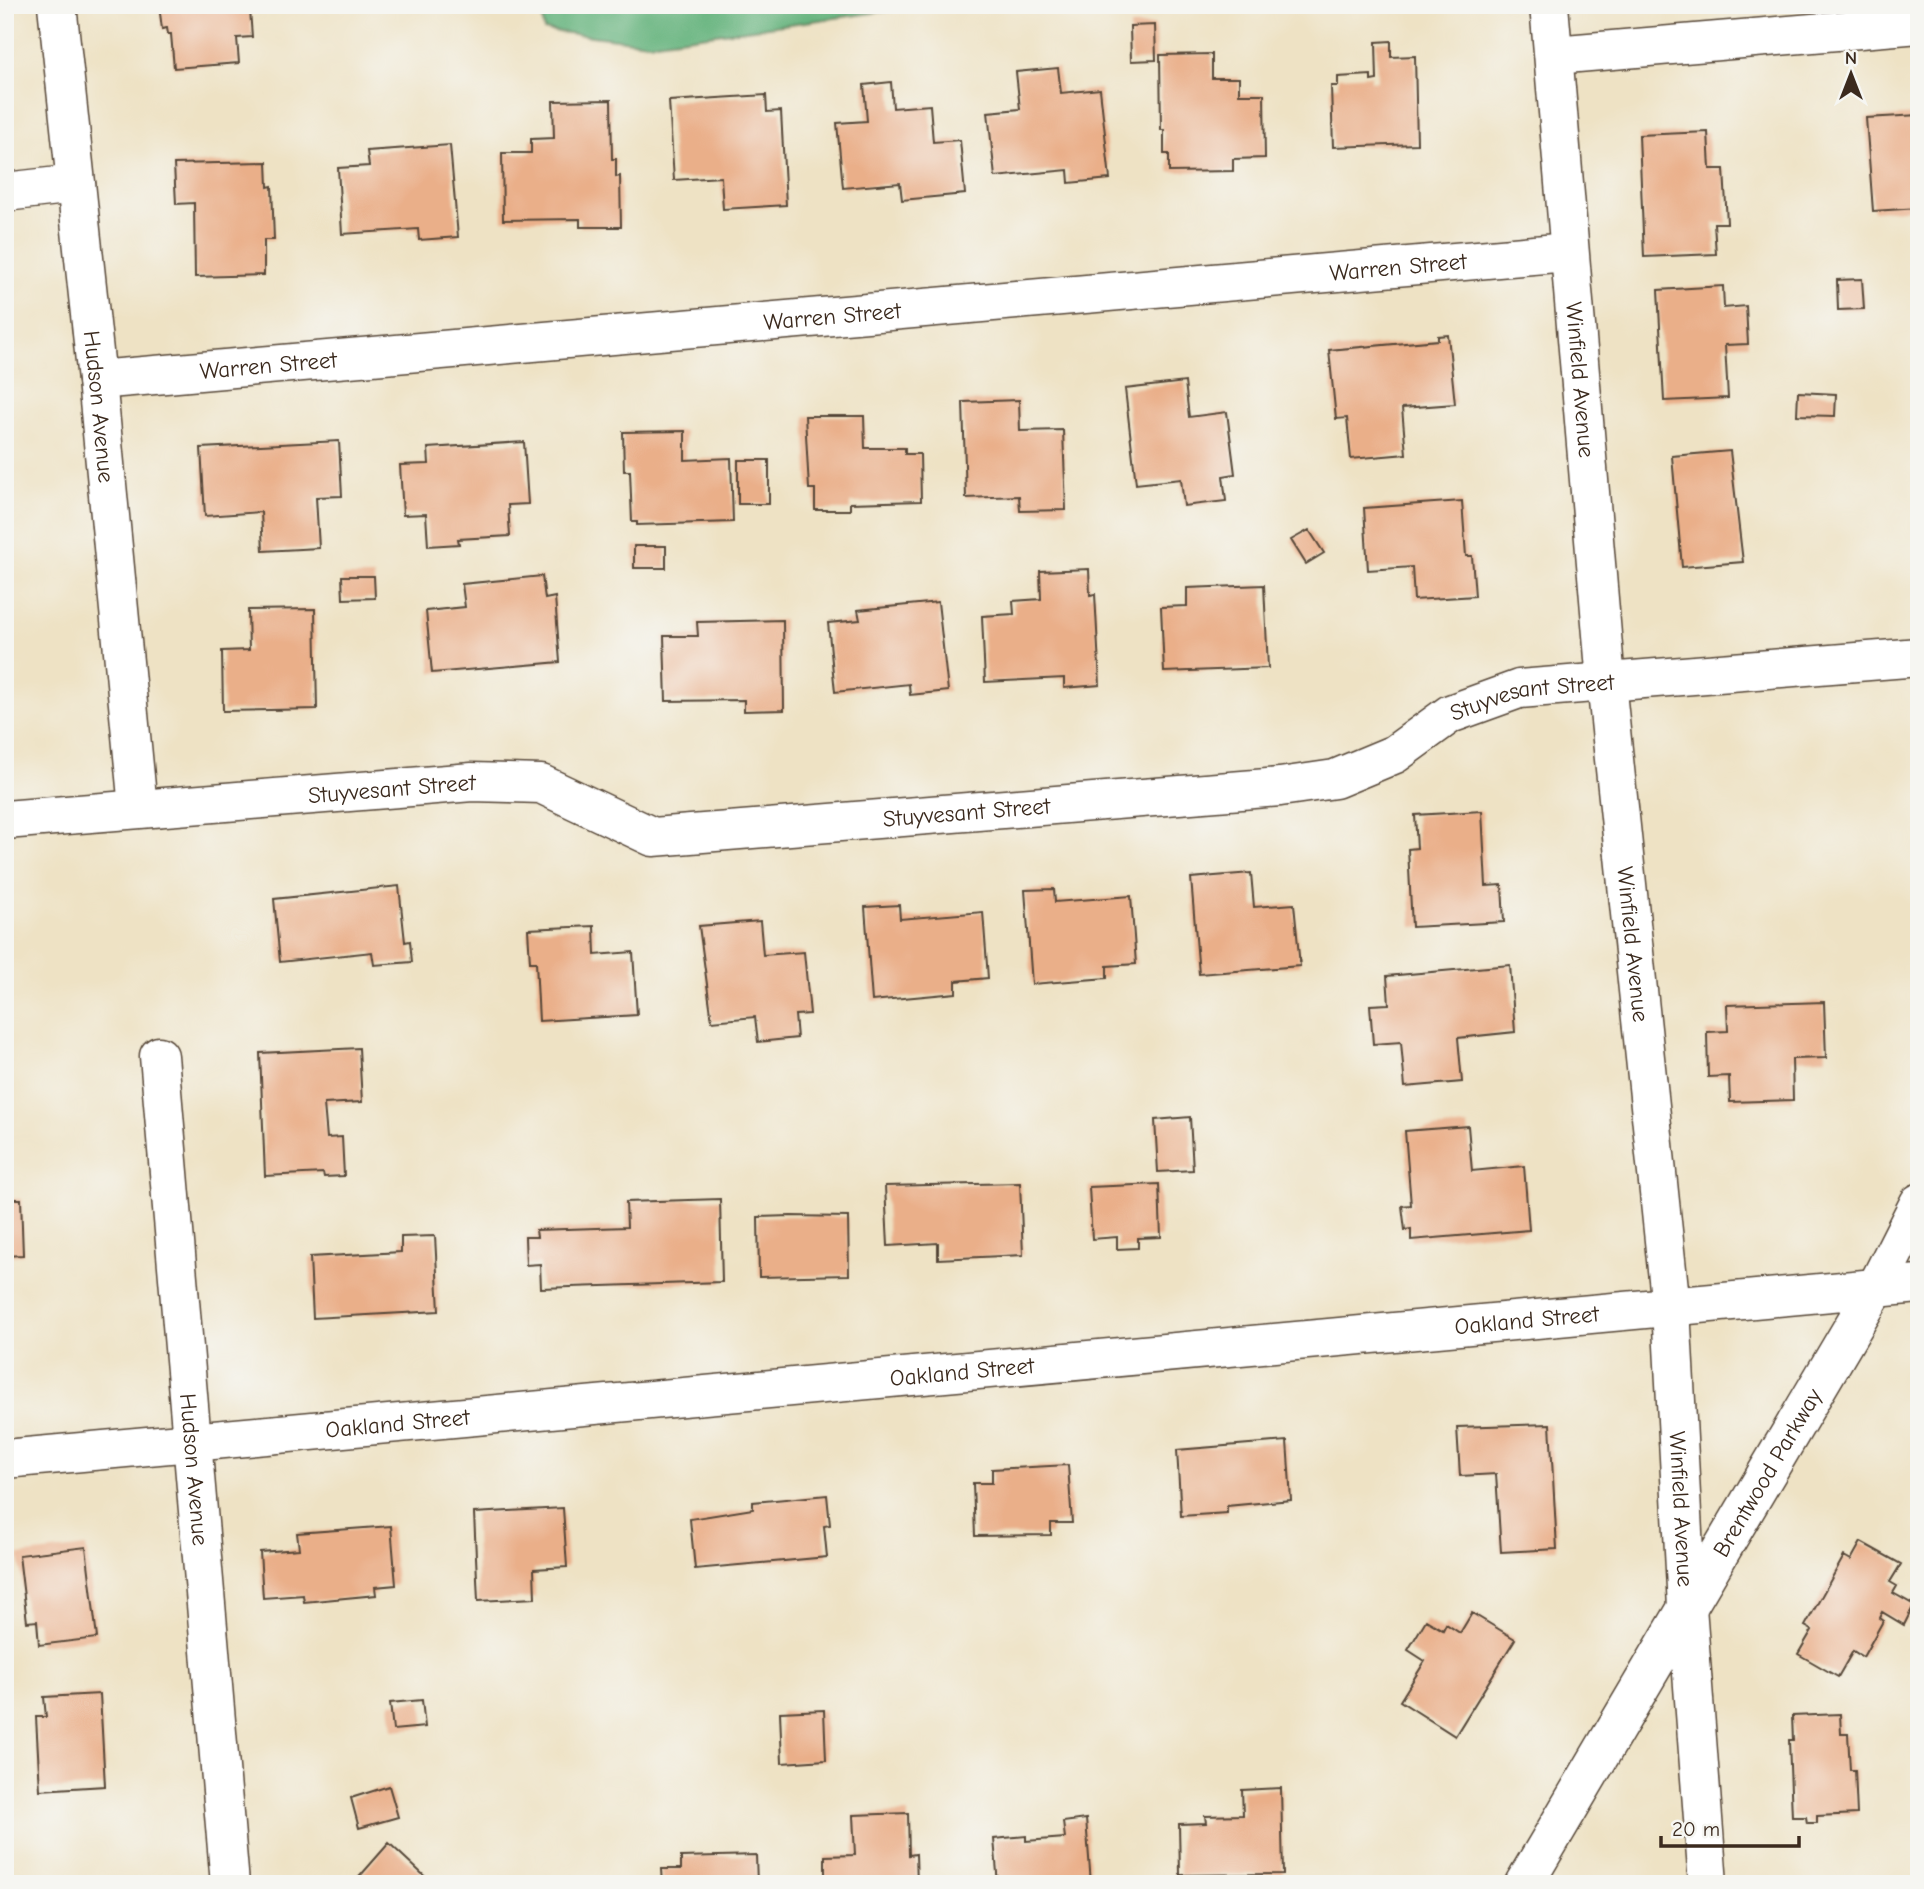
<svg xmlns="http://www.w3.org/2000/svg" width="1924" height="1889" viewBox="0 0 1924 1889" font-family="'Comic Neue',sans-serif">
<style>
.forest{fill:#63b27c;stroke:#4f6e4d;stroke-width:2}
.building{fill:#eaaf89}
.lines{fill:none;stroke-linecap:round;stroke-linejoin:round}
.minor-casing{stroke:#564637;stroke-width:41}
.minor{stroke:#fff;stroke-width:38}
.labels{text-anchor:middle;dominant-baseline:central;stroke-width:5;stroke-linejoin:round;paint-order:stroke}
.street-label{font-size:23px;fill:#3b2a1e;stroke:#f6f6f2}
</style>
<rect width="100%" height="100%" fill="#f6f6f2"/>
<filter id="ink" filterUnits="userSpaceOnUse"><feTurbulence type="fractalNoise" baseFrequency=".0143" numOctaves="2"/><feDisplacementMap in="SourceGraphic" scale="14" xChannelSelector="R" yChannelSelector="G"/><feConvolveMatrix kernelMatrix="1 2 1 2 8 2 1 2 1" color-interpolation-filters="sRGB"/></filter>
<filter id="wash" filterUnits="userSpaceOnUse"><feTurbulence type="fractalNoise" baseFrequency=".00686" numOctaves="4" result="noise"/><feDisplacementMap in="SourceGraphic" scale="28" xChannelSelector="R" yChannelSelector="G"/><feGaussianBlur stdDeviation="1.57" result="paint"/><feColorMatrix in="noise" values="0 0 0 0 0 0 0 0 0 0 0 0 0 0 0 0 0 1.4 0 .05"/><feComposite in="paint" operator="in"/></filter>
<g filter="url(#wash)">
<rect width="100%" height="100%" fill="#eee2c4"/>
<path class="forest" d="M 541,5 L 932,5 L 648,43 L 544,30 Z"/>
<g id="blocks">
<path class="building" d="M 159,5 L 245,5 L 245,10 L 250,10 L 252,37 L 237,38 L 239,63 L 174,68 L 171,34 L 168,34 L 167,28 L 162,29 Z
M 1155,25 L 1156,60 L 1131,61 L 1130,26 Z
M 1391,41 L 1391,57 L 1415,56 L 1417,144 L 1333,147 L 1331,86 L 1338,86 L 1338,77 L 1371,75 L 1371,81 L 1377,80 L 1376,42 Z
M 1212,54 L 1212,78 L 1239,78 L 1239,94 L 1264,94 L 1265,158 L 1233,159 L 1233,171 L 1169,172 L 1169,154 L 1164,154 L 1164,130 L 1161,130 L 1160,55 Z
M 1058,68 L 1061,93 L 1100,89 L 1110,179 L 1069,183 L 1068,170 L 995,177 L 988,112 L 1020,109 L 1016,72 Z
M 891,82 L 893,108 L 930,105 L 933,142 L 960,140 L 965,194 L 902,200 L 900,183 L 843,188 L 837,123 L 867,121 L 864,85 Z
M 766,95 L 767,112 L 781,111 L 786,205 L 723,209 L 721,177 L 674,180 L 669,101 Z
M 611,100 L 612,159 L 616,159 L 616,177 L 620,176 L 621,227 L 580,227 L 580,219 L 503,220 L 502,153 L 531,153 L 531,139 L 554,138 L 553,101 Z
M 1919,115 L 1919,208 L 1873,211 L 1866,118 Z
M 1708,132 L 1710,169 L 1724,169 L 1727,223 L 1714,223 L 1716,254 L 1644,257 L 1639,135 Z
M 450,145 L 458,237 L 419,240 L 418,229 L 342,234 L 338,168 L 369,166 L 367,151 Z
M 267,162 L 268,187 L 272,186 L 274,240 L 264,240 L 264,275 L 195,277 L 194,203 L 176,204 L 174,164 Z
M 1862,279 L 1864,309 L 1838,310 L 1837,280 Z
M 1723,286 L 1724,308 L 1746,306 L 1748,344 L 1725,345 L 1728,398 L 1664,401 L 1658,290 Z
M 1448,335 L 1455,404 L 1402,408 L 1406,454 L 1351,459 L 1347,418 L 1336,419 L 1329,350 L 1438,340 L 1438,336 Z
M 1185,382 L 1189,417 L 1227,412 L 1235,474 L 1223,476 L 1226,501 L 1184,506 L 1181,479 L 1136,484 L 1125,389 Z
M 1798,392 L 1836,394 L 1835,416 L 1797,415 Z
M 1019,400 L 1020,431 L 1063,430 L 1066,510 L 1020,511 L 1019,496 L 966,498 L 963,402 Z
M 805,416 L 864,416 L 865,448 L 905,448 L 905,454 L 920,454 L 921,501 L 850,503 L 850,510 L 815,510 L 815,489 L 809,489 Z
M 685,431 L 685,460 L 731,458 L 733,522 L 637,525 L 637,522 L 632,522 L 630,471 L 624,471 L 623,432 Z
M 339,441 L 342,496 L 316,497 L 319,548 L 263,551 L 261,512 L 205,516 L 201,448 Z
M 524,442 L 528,504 L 508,505 L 510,536 L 458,539 L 459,544 L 428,546 L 426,514 L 403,515 L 400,465 L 429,464 L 428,448 Z
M 1730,451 L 1743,562 L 1682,567 L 1672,456 Z
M 738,460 L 769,460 L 769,504 L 738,504 Z
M 1462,501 L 1466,556 L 1472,556 L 1475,596 L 1414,600 L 1412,567 L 1368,570 L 1364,508 Z
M 1309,530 L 1324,553 L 1306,564 L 1291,540 Z
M 634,546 L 666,546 L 666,568 L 634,568 Z
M 1089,569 L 1090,595 L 1095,594 L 1100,685 L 1064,688 L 1064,678 L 985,682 L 982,616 L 1014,614 L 1013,601 L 1041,599 L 1040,571 Z
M 342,576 L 374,576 L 375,598 L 343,599 Z
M 542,576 L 545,599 L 555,597 L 560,662 L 432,673 L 426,611 L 465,607 L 462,584 Z
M 1264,585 L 1268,668 L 1164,672 L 1161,607 L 1187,606 L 1187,588 Z
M 938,602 L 948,691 L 910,695 L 909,684 L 835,692 L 828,623 L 860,620 L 858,610 Z
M 315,609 L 317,709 L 223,711 L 222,651 L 249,650 L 248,610 Z
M 783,620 L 784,710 L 744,711 L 744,700 L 666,701 L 664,636 L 698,636 L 697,622 Z
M 5,662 L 8,662 L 11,728 L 5,728 Z
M 1482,811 L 1486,886 L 1502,885 L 1504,922 L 1412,927 L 1408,849 L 1417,848 L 1415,815 Z
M 1251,873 L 1254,907 L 1294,904 L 1300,966 L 1199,974 L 1191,878 Z
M 399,886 L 405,942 L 410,941 L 412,962 L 374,965 L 372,952 L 280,962 L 274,899 Z
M 1054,889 L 1055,902 L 1131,896 L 1136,964 L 1107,966 L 1107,978 L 1032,984 L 1025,890 Z
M 899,905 L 900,919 L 983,912 L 988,978 L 956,981 L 956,993 L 872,1001 L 865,907 Z
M 760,921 L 763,955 L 804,952 L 810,1014 L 795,1015 L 797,1038 L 758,1042 L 755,1017 L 712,1021 L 699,926 Z
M 594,926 L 595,955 L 633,952 L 637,1015 L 539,1021 L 536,962 L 530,962 L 528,929 Z
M 1510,965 L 1515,1032 L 1458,1038 L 1462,1082 L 1405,1087 L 1401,1042 L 1373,1044 L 1370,1005 L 1389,1004 L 1387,976 Z
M 1824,1002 L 1826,1058 L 1792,1059 L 1793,1100 L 1730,1102 L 1729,1076 L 1708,1077 L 1707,1032 L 1728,1031 L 1727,1005 Z
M 359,1048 L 362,1102 L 324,1104 L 327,1138 L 342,1137 L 344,1176 L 324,1177 L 323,1173 L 265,1176 L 260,1053 Z
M 1190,1117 L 1193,1170 L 1158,1172 L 1155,1120 Z
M 1468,1126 L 1472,1171 L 1524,1166 L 1529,1230 L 1411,1240 L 1411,1229 L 1405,1230 L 1402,1206 L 1411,1205 L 1405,1131 Z
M 1020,1183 L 1023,1255 L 938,1259 L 938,1243 L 888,1246 L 885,1186 Z
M 1159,1184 L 1161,1237 L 1138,1238 L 1138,1248 L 1117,1249 L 1117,1237 L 1092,1239 L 1089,1187 Z
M 5,1199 L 21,1199 L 23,1255 L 5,1256 Z
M 720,1199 L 722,1282 L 541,1288 L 540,1264 L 526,1265 L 525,1237 L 537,1237 L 536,1230 L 627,1227 L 626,1202 Z
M 791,1216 L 848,1217 L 849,1275 L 759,1277 L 758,1217 Z
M 435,1236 L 439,1311 L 313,1318 L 310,1257 L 401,1252 L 401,1237 Z
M 1550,1424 L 1557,1549 L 1501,1552 L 1496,1474 L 1460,1476 L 1457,1427 Z
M 1287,1441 L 1291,1500 L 1227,1506 L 1227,1513 L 1181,1516 L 1177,1450 Z
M 1068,1465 L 1072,1523 L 1051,1523 L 1051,1535 L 975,1536 L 973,1483 L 992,1483 L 992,1469 Z
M 827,1495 L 830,1525 L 824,1526 L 827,1557 L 695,1569 L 690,1519 L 753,1509 L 753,1502 Z
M 563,1508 L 567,1567 L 534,1569 L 535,1598 L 478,1601 L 474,1513 Z
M 391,1526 L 396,1585 L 375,1587 L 376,1595 L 304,1602 L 303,1595 L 263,1598 L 260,1552 L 299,1549 L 297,1533 Z
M 1861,1542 L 1901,1564 L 1890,1582 L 1897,1586 L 1893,1593 L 1914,1605 L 1904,1625 L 1882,1612 L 1879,1618 L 1883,1621 L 1863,1657 L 1853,1651 L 1838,1677 L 1798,1654 L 1812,1630 L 1805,1626 L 1844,1556 L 1851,1560 Z
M 86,1547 L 97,1638 L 39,1645 L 37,1621 L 27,1622 L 19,1555 Z
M 1472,1613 L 1515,1639 L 1455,1736 L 1400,1701 L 1425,1661 L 1408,1650 L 1426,1620 L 1443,1630 L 1446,1624 L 1460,1633 Z
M 100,1694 L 105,1786 L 40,1790 L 36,1717 L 46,1717 L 44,1697 Z
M 422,1700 L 425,1727 L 393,1730 L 390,1703 Z
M 824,1710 L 826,1760 L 782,1763 L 780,1712 Z
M 1840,1714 L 1841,1734 L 1848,1734 L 1850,1770 L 1855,1770 L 1857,1814 L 1817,1816 L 1817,1823 L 1807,1823 L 1806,1817 L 1792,1817 L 1789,1740 L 1793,1740 L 1792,1716 Z
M 389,1786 L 398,1817 L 359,1828 L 351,1798 Z
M 1281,1788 L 1283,1874 L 1180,1875 L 1179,1824 L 1206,1823 L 1205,1816 L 1243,1815 L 1242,1790 Z
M 908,1813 L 909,1855 L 916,1854 L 917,1884 L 825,1884 L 825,1856 L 855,1855 L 853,1815 Z
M 1086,1819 L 1091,1884 L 998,1884 L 994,1839 L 1026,1836 L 1026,1841 L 1065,1838 L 1063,1822 Z
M 389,1843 L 433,1884 L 353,1884 Z
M 756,1855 L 757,1884 L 662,1884 L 661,1869 L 681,1869 L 681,1857 Z"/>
</g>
</g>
<g filter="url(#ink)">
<use href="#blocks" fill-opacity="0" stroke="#564637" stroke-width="2"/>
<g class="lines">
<g class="minor-casing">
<g id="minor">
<path id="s1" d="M 57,5 L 97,380 L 138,808"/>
<path id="s2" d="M 1549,5 L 1606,682 L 1671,1308 L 1687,1607 L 1708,1884"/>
<path d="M 1554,55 L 1919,24"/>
<path d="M 5,192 L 76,184"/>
<path id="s3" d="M 97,380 L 1568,252"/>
<path id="s4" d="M 5,820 L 472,782 L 541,784 L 653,837 L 1280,787 L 1335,779 L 1395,754 L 1450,714 L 1519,689 L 1919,657"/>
<path id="s5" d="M 159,1056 L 230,1884"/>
<path id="s6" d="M 5,1459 L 1919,1284"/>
<path id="s7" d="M 1524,1884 L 1876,1288 L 1919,1203"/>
</g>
</g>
<use href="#minor" class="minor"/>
</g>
</g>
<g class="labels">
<g class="street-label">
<text stroke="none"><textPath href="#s3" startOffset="1306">Warren Street</textPath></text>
<text stroke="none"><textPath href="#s3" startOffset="738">Warren Street</textPath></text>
<text stroke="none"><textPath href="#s3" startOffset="172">Warren Street</textPath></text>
<text stroke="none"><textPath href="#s2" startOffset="376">Winfield Avenue</textPath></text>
<text stroke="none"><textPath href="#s1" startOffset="404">Hudson Avenue</textPath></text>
<text stroke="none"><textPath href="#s4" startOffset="1564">Stuyvesant Street</textPath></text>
<text stroke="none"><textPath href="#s4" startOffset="388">Stuyvesant Street</textPath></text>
<text stroke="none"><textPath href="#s4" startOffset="976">Stuyvesant Street</textPath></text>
<text stroke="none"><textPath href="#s2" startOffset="943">Winfield Avenue</textPath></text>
<text stroke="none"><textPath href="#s6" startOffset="1528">Oakland Street</textPath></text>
<text stroke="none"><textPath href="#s6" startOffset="961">Oakland Street</textPath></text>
<text stroke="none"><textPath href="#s6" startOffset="394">Oakland Street</textPath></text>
<text stroke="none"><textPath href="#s5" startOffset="415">Hudson Avenue</textPath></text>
<text stroke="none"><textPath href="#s7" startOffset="478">Brentwood Parkway</textPath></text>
<text stroke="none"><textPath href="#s2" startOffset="1510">Winfield Avenue</textPath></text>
</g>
</g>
<rect width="1924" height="1889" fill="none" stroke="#f6f6f2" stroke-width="28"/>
<g transform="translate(1851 74)" stroke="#f6f6f2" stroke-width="5" paint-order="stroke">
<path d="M0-5L12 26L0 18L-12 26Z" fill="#3b2a1e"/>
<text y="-10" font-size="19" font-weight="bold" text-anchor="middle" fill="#3b2a1e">N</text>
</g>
<path d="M1661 1836v10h138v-10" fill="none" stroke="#3b2a1e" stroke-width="3.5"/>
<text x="1672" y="1836" font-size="21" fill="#3b2a1e" stroke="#f6f6f2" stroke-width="5" paint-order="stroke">20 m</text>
</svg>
